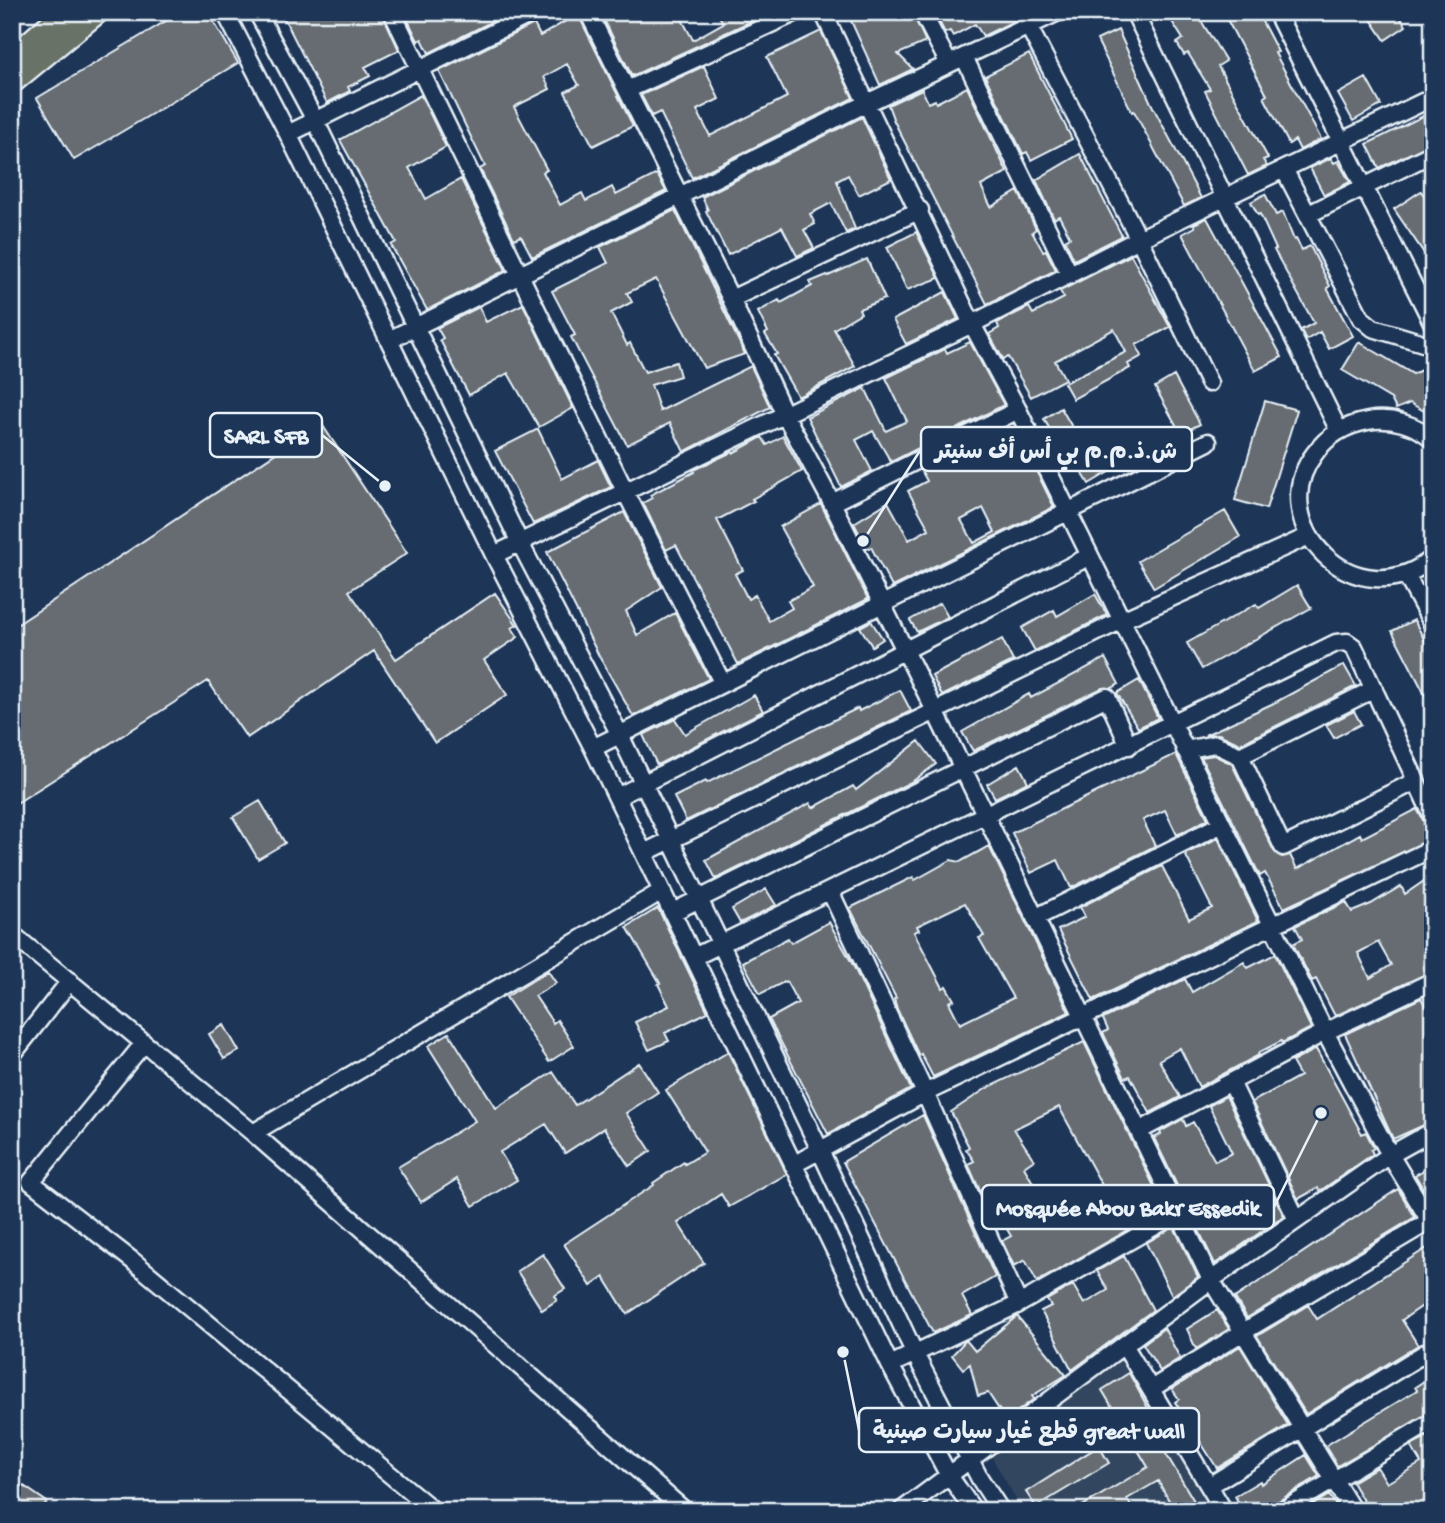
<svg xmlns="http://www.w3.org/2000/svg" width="1445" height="1523" viewBox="0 0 1445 1523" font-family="'Gochi Hand','Playpen Sans Arabic',sans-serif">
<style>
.built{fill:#33465f}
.building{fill:#666c71;stroke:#e8f1f8;stroke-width:2;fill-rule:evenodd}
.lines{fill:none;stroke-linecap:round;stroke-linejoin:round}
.minor-casing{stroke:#e8f1f8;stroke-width:21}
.highway-casing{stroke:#e8f1f8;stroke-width:28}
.minor{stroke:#1d3557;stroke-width:16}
.highway{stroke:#697266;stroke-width:23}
.leader{fill:none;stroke:#e8f1f8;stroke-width:2.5}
.callout-dot{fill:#e8f1f8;stroke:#1d3557;stroke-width:2.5}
.callout{fill:#1d3557;stroke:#e8f1f8;stroke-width:2.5}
.callout-label{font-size:23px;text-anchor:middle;font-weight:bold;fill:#e8f1f8}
</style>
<rect width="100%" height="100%" fill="#1d3557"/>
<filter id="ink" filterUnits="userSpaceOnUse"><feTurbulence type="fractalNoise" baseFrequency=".0143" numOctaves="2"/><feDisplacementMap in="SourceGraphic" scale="14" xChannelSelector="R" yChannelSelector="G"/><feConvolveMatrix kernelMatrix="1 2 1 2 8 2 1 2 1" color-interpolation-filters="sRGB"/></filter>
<g filter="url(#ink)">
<path class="built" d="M 1123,1359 L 1216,1511 L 1023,1511 L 991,1456 Z"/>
<path class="building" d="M 181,12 L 208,12 L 238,63 L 74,160 L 37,98 Z
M 281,12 L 382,12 L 399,50 L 365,67 L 370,76 L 348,87 L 350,91 L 327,103 Z
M 404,12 L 511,12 L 429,53 L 422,39 L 418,41 Z
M 600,12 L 678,12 L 693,40 L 723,23 L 717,12 L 771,12 L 632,76 Z
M 847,12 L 912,12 L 926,42 L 898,54 L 913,69 L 880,85 Z
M 934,12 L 1011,12 L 1014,21 L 983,36 L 975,24 L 953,36 L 950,31 L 945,33 Z
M 1166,12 L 1194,12 L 1198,16 L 1226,61 L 1218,66 L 1268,158 L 1263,160 L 1267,166 L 1248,175 L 1205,91 L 1210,89 L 1188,53 L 1184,55 L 1177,43 L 1183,39 Z
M 1223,12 L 1257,12 L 1278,52 L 1275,53 L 1321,139 L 1300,150 L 1295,140 L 1289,144 L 1264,97 L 1267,95 Z
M 1366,12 L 1397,12 L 1406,26 L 1385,40 Z
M 578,14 L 633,126 L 593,146 L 565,92 L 579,85 L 567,64 L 544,77 L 550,89 L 514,107 L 547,170 L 543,172 L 560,205 L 582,193 L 586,201 L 612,187 L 616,195 L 657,174 L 666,191 L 532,257 L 521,236 L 514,239 L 480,169 L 485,166 L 439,71 L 534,24 L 540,36 Z
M 1118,30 L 1151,103 L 1201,198 L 1184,206 L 1134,111 L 1132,112 L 1097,40 Z
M 821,31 L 853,98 L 692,178 L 660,112 L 652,116 L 641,95 L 704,66 L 719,99 L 697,110 L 710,136 L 787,97 L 767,57 Z
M 1029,54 L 1072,139 L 1031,160 L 1027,152 L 1023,154 L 985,76 Z
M 1366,78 L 1381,105 L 1353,121 L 1338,94 Z
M 967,87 L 1007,172 L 981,186 L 991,207 L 1018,191 L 1036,229 L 1032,232 L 1043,251 L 1046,250 L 1056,270 L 987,304 L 894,121 L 888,105 L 922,89 L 928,103 L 935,100 L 936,103 Z
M 421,95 L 446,147 L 409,168 L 426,199 L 461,179 L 506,270 L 427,310 L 391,245 L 396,242 L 340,140 Z
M 1433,111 L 1433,143 L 1379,168 L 1367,144 Z
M 862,117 L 891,179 L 859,195 L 848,175 L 837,181 L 855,229 L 846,233 L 831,203 L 810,214 L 815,224 L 804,230 L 814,248 L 797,256 L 782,227 L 728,255 L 706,211 L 708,210 L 702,197 Z
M 1080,154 L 1122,236 L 1074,260 L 1065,240 L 1070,237 L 1059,216 L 1054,219 L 1036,180 Z
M 1331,158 L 1334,163 L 1338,161 L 1350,182 L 1324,195 L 1310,168 Z
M 1421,191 L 1433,208 L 1433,247 L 1424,253 L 1394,209 Z
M 1265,194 L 1276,215 L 1283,212 L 1294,240 L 1296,239 L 1302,250 L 1310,246 L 1330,286 L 1327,288 L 1353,336 L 1329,349 L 1320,332 L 1306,340 L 1301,330 L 1314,323 L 1274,250 L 1276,249 L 1260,214 L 1258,215 L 1251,202 Z
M 675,210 L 745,354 L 704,368 L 656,279 L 627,293 L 632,302 L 611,313 L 627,345 L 630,343 L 645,372 L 676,362 L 680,376 L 651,385 L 660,411 L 751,366 L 770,407 L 684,452 L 670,423 L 627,445 L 571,337 L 575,335 L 552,291 L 608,263 L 600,247 Z
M 1207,218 L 1282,357 L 1255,371 L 1182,234 L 1195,227 L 1194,224 Z
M 916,232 L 939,278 L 907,290 L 887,247 Z
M 1131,255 L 1170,327 L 1136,345 L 1142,356 L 1128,364 L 1130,368 L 1073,399 L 1064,383 L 1126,352 L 1114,329 L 1055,361 L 1065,379 L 1031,397 L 1008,357 L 1003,359 L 989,334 L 999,328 L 997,323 L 1029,307 L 1033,314 L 1064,298 L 1060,291 Z
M 867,259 L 885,299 L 859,309 L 861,313 L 834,329 L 855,366 L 798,397 L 774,355 L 777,354 L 765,334 L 768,332 L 758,312 L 779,300 L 781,303 L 812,286 L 810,282 L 827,275 L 828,276 Z
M 945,292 L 958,319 L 906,344 L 893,320 Z
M 523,304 L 573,408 L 539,427 L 508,373 L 469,395 L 440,340 L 443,338 L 437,328 L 479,307 L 486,322 Z
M 970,342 L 1004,405 L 891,462 L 873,431 L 856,440 L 872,471 L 841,487 L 807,417 L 865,388 L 886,431 L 907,421 L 886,378 L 945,349 L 947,353 Z
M 1359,342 L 1413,374 L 1427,367 L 1433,370 L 1433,416 L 1410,403 L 1396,409 L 1391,399 L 1342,370 Z
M 1174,376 L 1200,424 L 1181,434 L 1155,387 Z
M 1265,401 L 1297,410 L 1266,509 L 1235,500 Z
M 1061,408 L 1090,458 L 1111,446 L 1122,464 L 1089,484 L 1069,451 L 1064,454 L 1044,419 Z
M 321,423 L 407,553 L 349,591 L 396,659 L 495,593 L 517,625 L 512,628 L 518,637 L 484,660 L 507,695 L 435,743 L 374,651 L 247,738 L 208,681 L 12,806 L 12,628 Z
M 538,429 L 562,479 L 598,460 L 611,487 L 533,524 L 495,451 Z
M 783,436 L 802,471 L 752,499 L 754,501 L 717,520 L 743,570 L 735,574 L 748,599 L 755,595 L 769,621 L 792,608 L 788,601 L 813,587 L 780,527 L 821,504 L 868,599 L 738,664 L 676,545 L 666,550 L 643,503 L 652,498 L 650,495 L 694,472 L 693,470 L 732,452 L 733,453 L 762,437 L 767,445 Z
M 988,437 L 995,452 L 1022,442 L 1054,507 L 892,587 L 871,547 L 867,549 L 854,523 L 888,502 L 909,540 L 929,529 L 908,491 L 927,481 L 921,470 ZM 983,508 L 995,532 L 974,543 L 961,520 Z
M 1225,511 L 1240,537 L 1154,588 L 1138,561 Z
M 624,512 L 662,587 L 626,611 L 637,635 L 675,613 L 709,679 L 633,716 L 599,656 L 547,552 Z
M 1297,585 L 1311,608 L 1202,669 L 1187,643 L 1256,604 L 1259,608 Z
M 1095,594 L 1107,615 L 1035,651 L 1022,628 L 1054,610 L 1057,616 Z
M 940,603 L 948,617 L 917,632 L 910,620 Z
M 1414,620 L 1433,656 L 1433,710 L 1392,631 Z
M 871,621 L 883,639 L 872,646 L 860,627 Z
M 1002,639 L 1013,661 L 942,696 L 932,676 Z
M 1105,658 L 1119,684 L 1112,688 L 1102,688 L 973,751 L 962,732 L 1029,694 L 1031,698 Z
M 1344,665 L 1356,686 L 1240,744 L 1219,734 L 1205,735 L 1276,702 Z
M 1139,680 L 1158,718 L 1138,728 L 1117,693 Z
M 900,690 L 911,711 L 686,821 L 674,797 L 706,781 L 707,783 L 858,708 L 859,711 Z
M 754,695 L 763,711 L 657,765 L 643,735 L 675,719 L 685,734 Z
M 1354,711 L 1361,724 L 1334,738 L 1326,725 Z
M 919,741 L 936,764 L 913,781 L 716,879 L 706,860 L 810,803 L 813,808 L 853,786 L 856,790 Z
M 1176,754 L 1208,819 L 1177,835 L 1165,810 L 1143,820 L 1155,846 L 1071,888 L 1058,860 L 1031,873 L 1012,833 Z
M 1214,755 L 1232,764 L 1274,851 L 1282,857 L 1290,855 L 1297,869 L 1360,834 L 1362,838 L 1417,809 L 1433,838 L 1284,908 L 1265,873 L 1260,876 L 1201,757 Z
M 1019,765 L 1028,782 L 995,798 L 987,784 Z
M 260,801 L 285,843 L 258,859 L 233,817 Z
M 1218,838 L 1258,921 L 1093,1000 L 1058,930 L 1085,917 L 1080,907 L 1162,866 L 1189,919 L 1212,908 L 1185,854 Z
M 989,846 L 1069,1012 L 933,1077 L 921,1054 L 919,1056 L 897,1009 L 894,999 L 896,998 L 850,908 L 913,877 L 915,880 L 951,860 L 960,862 ZM 965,903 L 984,936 L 979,938 L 1013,998 L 960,1024 L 949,1002 L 954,1000 L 946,986 L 943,988 L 914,932 L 919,930 L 917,926 Z
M 1433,875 L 1433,971 L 1335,1016 L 1316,979 L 1312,981 L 1293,944 L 1302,939 L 1295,926 L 1346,902 L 1352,912 L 1371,904 L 1401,886 L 1405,894 ZM 1378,942 L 1391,965 L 1370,978 L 1358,953 Z
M 766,889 L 776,905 L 740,923 L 732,909 Z
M 658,908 L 708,1012 L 665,1033 L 669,1041 L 649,1050 L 635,1022 L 669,1006 L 658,984 L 660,983 L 627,927 Z
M 829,922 L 853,965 L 911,1089 L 828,1134 L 769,1019 L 798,1003 L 786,981 L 760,994 L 743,962 L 788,938 L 791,943 Z
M 1275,954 L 1311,1028 L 1282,1043 L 1281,1041 L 1258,1053 L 1259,1055 L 1199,1087 L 1180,1048 L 1159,1060 L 1180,1097 L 1150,1113 L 1130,1076 L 1125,1078 L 1103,1033 L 1108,1030 L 1103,1019 L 1185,979 L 1192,992 L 1244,962 L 1248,968 Z
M 548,971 L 556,983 L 535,996 L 553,1023 L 557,1020 L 574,1046 L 549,1062 L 506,997 Z
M 1421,998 L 1433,1018 L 1433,1121 L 1393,1139 L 1345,1034 Z
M 224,1025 L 239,1051 L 224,1059 L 209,1034 Z
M 449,1033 L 496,1108 L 553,1072 L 575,1105 L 639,1063 L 658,1092 L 626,1113 L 651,1151 L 629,1166 L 604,1128 L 565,1153 L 546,1124 L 500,1152 L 517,1180 L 473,1206 L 457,1179 L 421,1202 L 398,1167 L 475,1121 L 428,1046 Z
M 1084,1042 L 1165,1209 L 1037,1282 L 1025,1260 L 1014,1266 L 1002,1241 L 1011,1236 L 998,1214 L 992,1218 L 968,1164 L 974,1161 L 966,1149 L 969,1147 L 951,1112 L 987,1088 ZM 1059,1107 L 1109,1198 L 1058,1227 L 1024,1167 L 1034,1160 L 1014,1129 Z
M 1316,1049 L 1362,1134 L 1366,1132 L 1374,1148 L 1371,1150 L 1373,1154 L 1320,1191 L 1318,1188 L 1298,1199 L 1252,1102 L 1300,1076 L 1292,1062 Z
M 728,1052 L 787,1174 L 729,1207 L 721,1194 L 678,1223 L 704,1263 L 627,1314 L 604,1277 L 591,1286 L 564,1244 L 654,1185 L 653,1183 L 684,1162 L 685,1164 L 705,1152 L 666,1090 Z
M 1226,1096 L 1284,1216 L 1215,1264 L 1154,1138 L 1161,1134 L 1160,1132 L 1183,1119 L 1186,1126 L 1193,1122 L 1215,1161 L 1232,1153 L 1209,1106 Z
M 923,1115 L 995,1277 L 962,1296 L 972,1315 L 933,1333 L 843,1162 Z
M 1433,1165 L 1433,1205 L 1415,1175 Z
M 1398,1189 L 1415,1217 L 1247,1318 L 1235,1298 L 1236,1297 Z
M 1174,1227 L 1198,1277 L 1172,1296 L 1146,1243 Z
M 1433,1244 L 1433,1319 L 1424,1305 L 1402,1320 L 1418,1345 L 1306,1414 L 1257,1336 L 1308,1305 L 1317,1319 Z
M 543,1254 L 565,1289 L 554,1296 L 557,1300 L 542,1310 L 517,1271 Z
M 1124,1256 L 1153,1310 L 1072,1370 L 1041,1311 L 1051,1306 L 1047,1300 L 1073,1285 L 1084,1304 L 1108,1290 L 1097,1271 Z
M 1217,1310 L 1229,1329 L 1196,1349 L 1187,1329 Z
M 1017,1316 L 1066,1375 L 1032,1396 L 1034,1399 L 1006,1420 L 988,1393 L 978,1396 L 970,1364 L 963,1369 L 952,1355 L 966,1340 L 975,1351 Z
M 1164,1328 L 1180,1358 L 1160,1371 L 1143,1344 Z
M 1240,1346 L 1288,1425 L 1217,1468 L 1175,1402 L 1179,1399 L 1172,1389 Z
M 1129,1373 L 1166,1441 L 1160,1444 L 1200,1511 L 1175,1511 L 1158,1481 L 1127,1499 L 1134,1511 L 1074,1511 L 1148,1467 L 1102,1390 Z
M 1433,1375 L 1433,1411 L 1337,1466 L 1325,1446 L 1417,1390 L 1415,1387 Z
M 1433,1433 L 1433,1511 L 1369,1511 L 1352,1482 L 1377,1467 L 1387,1483 L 1421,1463 L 1411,1446 Z
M 1099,1446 L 1109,1463 L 1036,1507 L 1026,1492 Z
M 1306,1455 L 1319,1476 L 1277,1502 L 1272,1511 L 1243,1511 L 1235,1496 L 1260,1481 L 1261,1484 Z
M 21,1484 L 47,1502 L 41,1511 L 12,1511 L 12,1497 Z
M 1329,1495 L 1340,1511 L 1303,1511 Z"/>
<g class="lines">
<g class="minor-casing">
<path id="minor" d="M 225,12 L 288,134 L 494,555 L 593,748 L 890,1365 L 948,1474 L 974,1511
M 257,12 L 315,120 L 520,543 L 620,735 L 820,1150 L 915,1354 L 980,1479 L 1001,1511
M 392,12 L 625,491 L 722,682
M 588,12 L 731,299 L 784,413 L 832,503 L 935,711 L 1211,1280 L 1353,1511
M 823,12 L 972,324 L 1018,410 L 1325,1032 L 1390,1155 L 1433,1226
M 922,12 L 949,64
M 1021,12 L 1139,239 L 1209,383
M 1134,12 L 1339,431
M 1276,12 L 1433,324
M 964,57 L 1070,275
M 627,90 L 797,12
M 288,134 L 535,12
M 1284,169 L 1361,318 L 1373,328 L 1433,346
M 1309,214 L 1433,153
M 731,299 L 920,210
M 389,340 L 867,103 L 1058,12
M 1433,440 C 1417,424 1390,417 1368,421 C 1346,425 1328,435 1315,453 C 1261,523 1356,621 1433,558
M 832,503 L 1018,410
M 494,555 L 972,324 L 1139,239 L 1433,97
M 1406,575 L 1433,625
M 1374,689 L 1240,756 L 1283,847 L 1416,781
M 593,748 L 1208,442
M 1185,750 L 1215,744 L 1240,756
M 617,797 L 1090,556
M 644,853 L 1122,620 L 1309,536
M 830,891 L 925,1093 L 1019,1304
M 673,912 L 1107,697 L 1129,746
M 1035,918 L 1222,824
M 12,934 L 253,1133 L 685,1511
M 694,957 L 1336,643 L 1347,642 L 1354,647 L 1433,817
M 144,1043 L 31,1182 L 133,1261 L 434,1511
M 12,1055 L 70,981
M 1231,1082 L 1297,1220
M 1139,1131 L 1325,1032 L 1433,981
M 253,1133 L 662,891
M 793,1165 L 925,1093 L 1433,848
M 1124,1345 L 1224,1511
M 890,1365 L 1019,1304 L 1178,1213
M 1151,1389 L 1243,1332 L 1433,1219
M 1209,1486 L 1433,1348
M 901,1511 L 1211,1280 L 1390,1155 L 1433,1131
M 1282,1511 L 1433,1421"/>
</g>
<g class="highway-casing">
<path id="highway" d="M 12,59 L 66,12
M 12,81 L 96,12"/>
</g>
<use href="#minor" class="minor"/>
<use href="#highway" class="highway"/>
</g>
</g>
<path class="leader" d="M385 486L322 435M863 541L921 449M1321 1113L1274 1207M843 1352L859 1430"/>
<g class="callout-dot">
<circle cx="385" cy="486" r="7"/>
<circle cx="863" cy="541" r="7"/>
<circle cx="1321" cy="1113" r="7"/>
<circle cx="843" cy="1352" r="7"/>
</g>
<g class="callout">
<rect x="210" y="413" width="112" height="44" rx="7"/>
<rect x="921" y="427" width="271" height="44" rx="7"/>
<rect x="982" y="1185" width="292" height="44" rx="7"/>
<rect x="859" y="1408" width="340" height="44" rx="7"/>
</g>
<g class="callout-label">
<text x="266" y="443">SARL SFB</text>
<text x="1056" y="458">ش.ذ.م.م بي أس أف سنيتر</text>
<text x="1128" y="1215">Mosquée Abou Bakr Essedik</text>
<text x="1029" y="1438">قطع غيار سيارت صينية great wall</text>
</g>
<rect width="1445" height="1523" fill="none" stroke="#1d3557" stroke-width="42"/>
<rect x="21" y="21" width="1403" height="1481" fill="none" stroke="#e8f1f8" stroke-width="2.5" filter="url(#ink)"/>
</svg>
